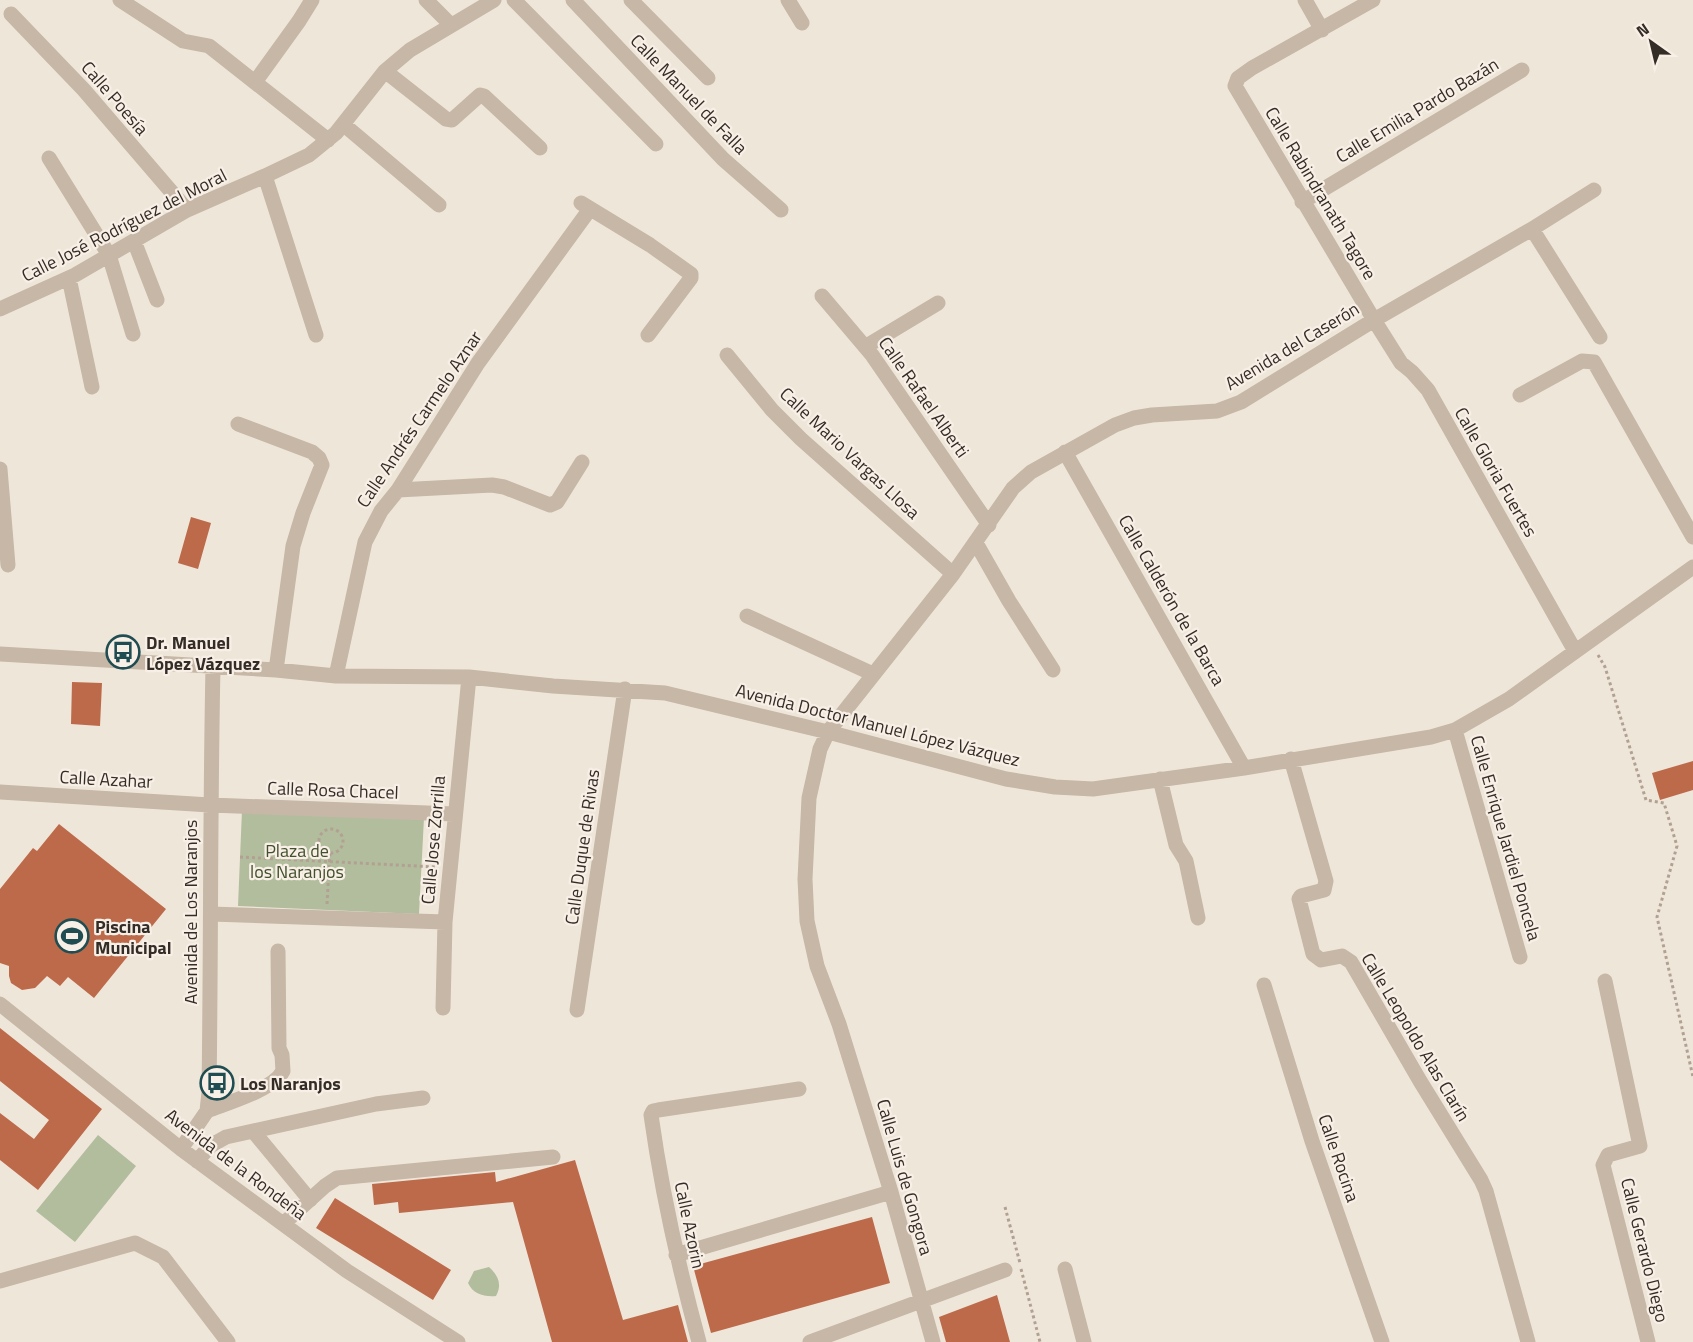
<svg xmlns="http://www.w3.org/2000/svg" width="1693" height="1342" viewBox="0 0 1693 1342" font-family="'Titillium Web',sans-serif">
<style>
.green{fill:#b1bd9c}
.building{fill:#bd6a4b}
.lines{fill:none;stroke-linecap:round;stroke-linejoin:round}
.path{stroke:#b2a192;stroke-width:3;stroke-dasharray:3 3;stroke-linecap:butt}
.minor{stroke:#c6b7a7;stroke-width:15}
.labels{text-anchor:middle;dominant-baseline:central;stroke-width:4.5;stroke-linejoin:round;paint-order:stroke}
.street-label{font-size:18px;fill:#342c27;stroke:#f8f0e6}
.poi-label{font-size:18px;font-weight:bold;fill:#342c27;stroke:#f8f0e6;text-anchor:start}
.park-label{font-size:18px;fill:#42502d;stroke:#f8f0e6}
</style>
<rect width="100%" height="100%" fill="#efe6da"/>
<path class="green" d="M 242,810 L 424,818 L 419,914 L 238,906 Z
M 98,1135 L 136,1166 L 75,1242 L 36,1211 Z
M 489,1267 C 499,1276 502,1285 496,1296 C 484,1297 473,1294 468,1283 L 474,1271 Z"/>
<path class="building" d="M 191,517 L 211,523 L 198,569 L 178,563 Z
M 72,682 L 102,683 L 100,726 L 71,724 Z
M 1693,761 L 1693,790 L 1660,800 L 1652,773 Z
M 59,824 L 166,909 L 94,998 L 68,977 L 60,986 L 47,976 L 35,988 L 22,990 L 11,983 L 9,976 L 9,966 L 0,963 L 0,889 L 33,848 L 37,851 Z
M 0,1028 L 102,1109 L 38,1190 L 0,1160 L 0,1113 L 34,1139 L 49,1120 L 0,1081 Z
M 575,1160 L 623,1320 L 678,1305 L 688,1342 L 552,1342 L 513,1202 L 399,1213 L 398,1202 L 374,1205 L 372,1184 L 495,1172 L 496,1182 Z
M 335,1198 L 451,1270 L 433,1300 L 316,1228 Z
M 872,1217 L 890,1283 L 711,1333 L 693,1266 Z
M 997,1295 L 1010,1342 L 946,1342 L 939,1317 Z"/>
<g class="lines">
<path class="path" d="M 1598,655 L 1605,667 L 1646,800 L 1664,803 L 1677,846 L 1657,917 L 1693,1077
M319 841a12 12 0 1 1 24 0a12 12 0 1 1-24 0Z
M 240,857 L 436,867
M 327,904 L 330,852
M 1005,1207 L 1020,1263
M 1021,1269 L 1040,1342"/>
<path class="minor" d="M 120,0 L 183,41 L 209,46 L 328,140
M 426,0 L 451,25
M 514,0 L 656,144
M 573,0 L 723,159 L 781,210
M 631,0 L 708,78
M 788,0 L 802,23
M 1305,0 L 1322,30
M 1373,0 L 1252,68 L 1238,78 L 1235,86 L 1374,320 L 1401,363 L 1412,372 L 1428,390 L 1575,651
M 11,14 L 84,90 L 187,210
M 385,71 L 446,119 L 452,120 L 480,95 L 484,96 L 540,148
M 255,82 L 299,21 L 312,0
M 343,124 L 439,205
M 49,158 L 109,255 L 133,334
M 265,176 L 316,335
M 1302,202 L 1522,70
M 581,203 L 650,245 L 691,274 L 691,278 L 648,335
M 1532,229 L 1600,337
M 134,241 L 157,300
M 69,278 L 92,387
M 822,296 L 872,355 L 989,525
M 0,309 L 75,275 L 187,210 L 265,176 L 309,155 L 336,133 L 385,71 L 410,50 L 494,0
M 865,347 L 938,303
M 727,355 L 772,410 L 801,439 L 953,574
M 1520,395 L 1582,361 L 1594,362 L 1693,537
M 238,424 L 312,452 L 319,458 L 322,465 L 303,513 L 293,546 L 276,670
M 1065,452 L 1244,768
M 0,469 L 8,565
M 398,490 L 492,485 L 504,487 L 550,505 L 557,502 L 582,462
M 976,543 L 1009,601 L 1053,670
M 747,616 L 873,674
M 0,654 L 276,670 L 336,676 L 469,677 L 553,686 L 665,693 L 828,732 L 1006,779 L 1055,787 L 1093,789 L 1244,768 L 1431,737 L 1455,730 L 1509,699 L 1693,567
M 336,676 L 365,542 L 381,511 L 398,490 L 478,363 L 590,209
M 1455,730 L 1520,957
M 1291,759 L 1326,881 L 1324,890 L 1301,896 L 1299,899 L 1313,954 L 1321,960 L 1342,956 L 1351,962 L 1420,1081 L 1481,1180 L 1486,1191 L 1528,1342
M 1160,779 L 1176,845 L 1186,861 L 1198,918
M 0,792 L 210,805 L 454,814
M 211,914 L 445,922
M 1605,981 L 1640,1146 L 1608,1155 L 1603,1165 L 1648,1342
M 1264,985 L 1312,1141 L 1382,1342
M 0,1004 L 181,1149 L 347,1271 L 458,1342
M 443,1008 L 445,922 L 469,677
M 577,1010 L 625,689
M 207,1111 C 227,1103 273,1090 283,1071 L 282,1055 L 279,1048 L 278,951
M 253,1131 L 310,1200
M 181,1149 L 207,1111 L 209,1092 C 211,950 210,809 213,667
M 197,1161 L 210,1146 L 226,1137 L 376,1104 L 423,1098
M 283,1224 L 325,1186 L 337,1178 L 553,1157
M 676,1255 L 891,1192
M 1065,1269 L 1084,1342
M 0,1281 L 135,1243 L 163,1257 L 228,1342
M 699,1342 C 678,1265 662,1194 651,1115 L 653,1111 L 658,1110 L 799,1089
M 810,1342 L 1005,1270
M 933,1342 L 891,1192 L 839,1024 L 817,966 L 807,921 L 805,879 L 809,798 L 820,749 L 828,732 L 953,574 L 1013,488 L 1031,472 L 1115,425 L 1134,418 L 1152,415 L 1217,411 L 1241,402 L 1374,320 L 1532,229 L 1594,190"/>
</g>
<defs>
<g id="bus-ring" transform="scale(1.725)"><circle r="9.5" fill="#f8f0e6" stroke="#204d52" stroke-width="1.5"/><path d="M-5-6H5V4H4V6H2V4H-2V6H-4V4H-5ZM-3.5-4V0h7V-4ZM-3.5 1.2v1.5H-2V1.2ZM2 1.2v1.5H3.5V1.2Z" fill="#204d52"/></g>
<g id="stadium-ring" transform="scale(1.725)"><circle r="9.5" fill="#f8f0e6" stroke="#204d52" stroke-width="1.5"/><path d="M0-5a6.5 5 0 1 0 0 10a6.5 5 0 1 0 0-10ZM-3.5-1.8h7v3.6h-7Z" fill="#204d52"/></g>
</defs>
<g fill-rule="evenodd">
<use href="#bus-ring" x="123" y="652"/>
<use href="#stadium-ring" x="72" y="936"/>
<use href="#bus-ring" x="217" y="1083"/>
</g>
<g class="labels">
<g class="street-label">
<text transform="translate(689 94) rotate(46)">Calle Manuel de Falla</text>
<text transform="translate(115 98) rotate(49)">Calle Poesía</text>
<text transform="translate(1417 110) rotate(-31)">Calle Emilia Pardo Bazán</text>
<text transform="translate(1321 193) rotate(59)">Calle Rabindranath Tagore</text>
<text transform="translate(124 225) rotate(-27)">Calle José Rodríguez del Moral</text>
<text transform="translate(1292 346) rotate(-31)">Avenida del Caserón</text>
<text transform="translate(924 397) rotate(55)">Calle Rafael Alberti</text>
<text transform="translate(419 419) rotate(-56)">Calle Andrés Carmelo Aznar</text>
<text transform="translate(850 453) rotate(43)">Calle Mario Vargas Llosa</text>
<text transform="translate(1496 472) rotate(60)">Calle Gloria Fuertes</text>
<text transform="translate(1172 600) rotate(60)">Calle Calderón de la Barca</text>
<text transform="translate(878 725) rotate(14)">Avenida Doctor Manuel López Vázquez</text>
<text transform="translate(106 779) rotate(3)">Calle Azahar</text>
<text transform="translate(333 790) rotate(2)">Calle Rosa Chacel</text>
<text transform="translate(1506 838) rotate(74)">Calle Enrique Jardiel Poncela</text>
<text transform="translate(433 840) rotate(-85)">Calle Jose Zorrilla</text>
<text transform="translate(582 847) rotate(-82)">Calle Duque de Rivas</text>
<text transform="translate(190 912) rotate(-90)">Avenida de Los Naranjos</text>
<text transform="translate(1416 1037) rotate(59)">Calle Leopoldo Alas Clarín</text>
<text transform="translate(1339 1158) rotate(71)">Calle Rocina</text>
<text transform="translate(236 1164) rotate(37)">Avenida de la Rondeña</text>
<text transform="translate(905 1177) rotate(74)">Calle Luis de Gongora</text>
<text transform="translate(690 1225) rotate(78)">Calle Azorin</text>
<text transform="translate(1645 1250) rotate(76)">Calle Gerardo Diego</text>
</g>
<g class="poi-label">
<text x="146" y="642">Dr. Manuel<tspan x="146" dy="21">López Vázquez</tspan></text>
<text x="95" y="926">Piscina<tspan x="95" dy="21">Municipal</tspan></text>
<text x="240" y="1083">Los Naranjos</text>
</g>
<g class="park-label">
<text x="297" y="850">Plaza de<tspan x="297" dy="21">los Naranjos</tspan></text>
</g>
</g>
<g transform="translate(1651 42) rotate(326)" stroke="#f8f0e6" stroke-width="4.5" paint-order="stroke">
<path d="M0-4.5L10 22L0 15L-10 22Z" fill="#342c27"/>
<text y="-9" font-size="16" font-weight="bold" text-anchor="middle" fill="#342c27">N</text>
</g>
</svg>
